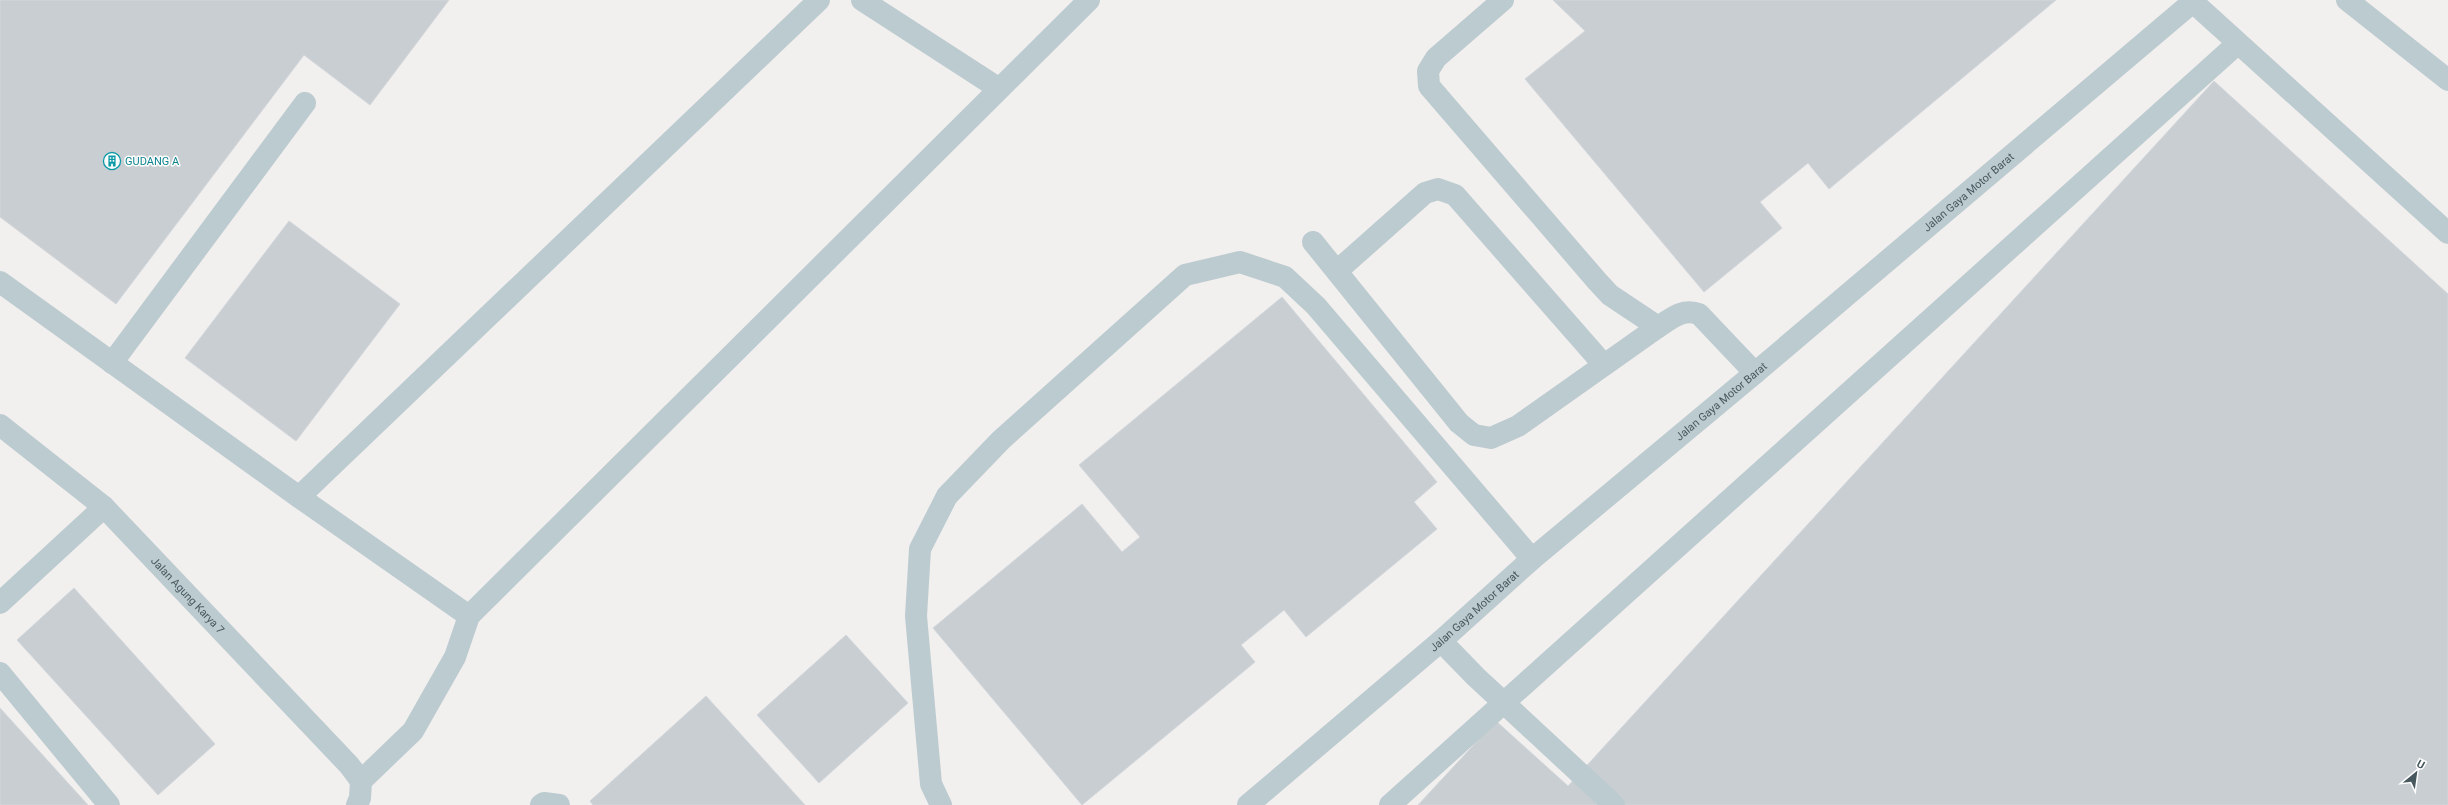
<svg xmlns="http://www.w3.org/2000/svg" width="2448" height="805" viewBox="0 0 2448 805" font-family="Roboto,sans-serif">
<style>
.building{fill:#c8ced2;stroke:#d2d7db}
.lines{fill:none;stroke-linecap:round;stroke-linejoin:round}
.service{stroke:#bccbcf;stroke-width:22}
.tertiary{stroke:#bccbcf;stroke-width:22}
.labels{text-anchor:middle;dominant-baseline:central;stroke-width:3;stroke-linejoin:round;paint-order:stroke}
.culture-label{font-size:11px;fill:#0d838f;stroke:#fff;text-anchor:start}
.street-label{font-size:11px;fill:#46585e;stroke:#fff}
</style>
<rect width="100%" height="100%" fill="#f2efef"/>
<path class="building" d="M 0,0 L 449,0 L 370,105 L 304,55 L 116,304 L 0,217 Z
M 1553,0 L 2056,0 L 1829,189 L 1808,163 L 1760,202 L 1782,228 L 1704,292 L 1525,79 L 1585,31 Z
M 2214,81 L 2448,294 L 2448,805 L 1418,805 L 1496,721 L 1568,786 Z
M 289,221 L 400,304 L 296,441 L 185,358 Z
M 1282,297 L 1437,482 L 1414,502 L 1437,529 L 1306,637 L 1284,610 L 1241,645 L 1255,662 L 1082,805 L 933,628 L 1082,504 L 1122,552 L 1140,537 L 1079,465 Z
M 74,588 L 215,744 L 158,795 L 17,640 Z
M 846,635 L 908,703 L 819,783 L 757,715 Z
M 706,696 L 805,805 L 593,805 L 590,801 Z
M 0,708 L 88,805 L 0,805 Z"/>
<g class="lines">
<g class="service">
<path d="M 862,0 L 998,88"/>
<path d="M 1503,0 L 1436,58 L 1428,71 L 1429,86 L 1597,281 L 1610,295 L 1658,327 C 1672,318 1683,308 1699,314 L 1755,373"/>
<path d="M 2347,0 L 2448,80"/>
<path d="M 2193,2 L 2448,233"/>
<path d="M 1313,242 L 1459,423 L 1474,435 L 1491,438 L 1518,426 L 1658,327"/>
<path d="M 1337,271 L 1425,193 L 1438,189 L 1455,195 L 1604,365"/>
<path d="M 0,282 L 299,497 L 469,616"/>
<path d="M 112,363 L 305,103"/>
<path id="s1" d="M 0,425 L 104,507 L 349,765 L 361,781"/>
<path d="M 299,497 L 819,0"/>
<path d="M 0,603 L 104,507"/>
<path d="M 1441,641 L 1476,677 L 1614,805"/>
<path d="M 0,673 L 109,805"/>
<path d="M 361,781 L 413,731 L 455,657 L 469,616 L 1089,0"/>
<path d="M 357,805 L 360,798 L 361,781"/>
<path d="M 541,805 L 544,803 L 559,805"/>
<path d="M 941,805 L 931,784 L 916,616 L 920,549 L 947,496 L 1001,440 L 1185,275 L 1240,262 L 1285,277 L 1316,306 L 1532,559"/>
<path d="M 1390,805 L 2237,44"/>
</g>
<path class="tertiary" id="s2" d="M 1248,805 L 1441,641 L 1532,559 L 1755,373 L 2195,0"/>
</g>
<defs>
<g id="building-ring" transform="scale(0.9)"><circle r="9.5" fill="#fff" stroke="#0f9aa8" stroke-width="1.5"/><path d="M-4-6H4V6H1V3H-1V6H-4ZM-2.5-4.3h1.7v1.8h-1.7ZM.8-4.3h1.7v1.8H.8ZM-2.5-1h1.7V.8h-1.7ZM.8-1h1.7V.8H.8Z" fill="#0f9aa8"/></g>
</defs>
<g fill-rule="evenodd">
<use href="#building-ring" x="112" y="161"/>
</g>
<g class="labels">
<g class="culture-label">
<text x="125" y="161">GUDANG A</text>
</g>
<g class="street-label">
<text stroke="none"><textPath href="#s2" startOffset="946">Jalan Gaya Motor Barat</textPath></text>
<text stroke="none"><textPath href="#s2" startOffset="622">Jalan Gaya Motor Barat</textPath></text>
<text stroke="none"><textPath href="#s1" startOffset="254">Jalan Agung Karya 7</textPath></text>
<text stroke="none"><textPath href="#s2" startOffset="298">Jalan Gaya Motor Barat</textPath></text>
</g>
</g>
<g transform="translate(2416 773) rotate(29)" stroke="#ffffff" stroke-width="3" paint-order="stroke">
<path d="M0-3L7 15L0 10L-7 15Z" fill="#46585e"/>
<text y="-6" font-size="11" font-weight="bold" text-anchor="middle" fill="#46585e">U</text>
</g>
</svg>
